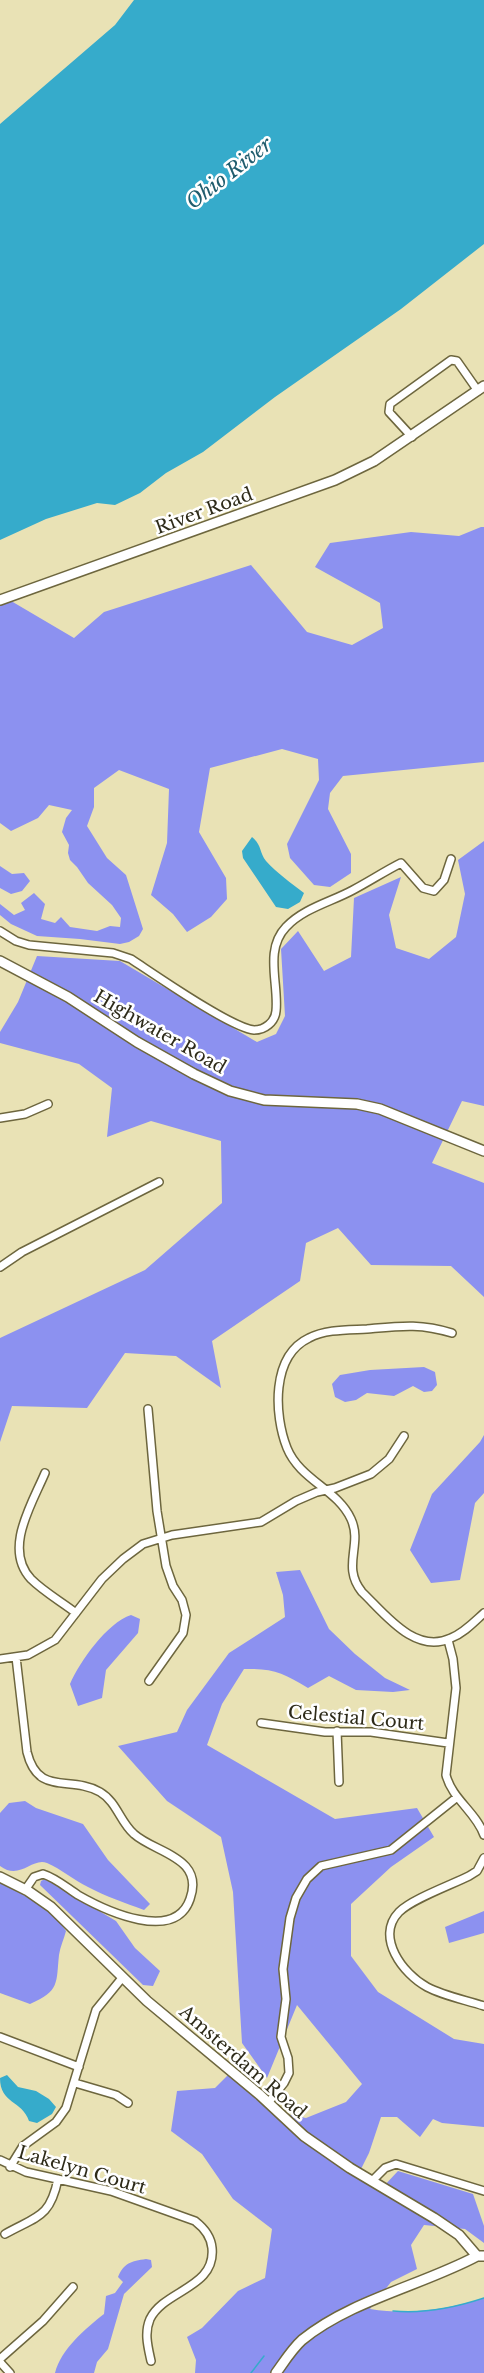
<svg xmlns="http://www.w3.org/2000/svg" width="484" height="2373" viewBox="0 0 484 2373" font-family="'Libre Baskerville',serif">
<style>
.forest{fill:#8c91f0}
.water{fill:#36abcb}
.lines{fill:none;stroke-linecap:round;stroke-linejoin:round}
.stream{stroke:#36abcb;stroke-width:1.5}
.street-casing{stroke:#6d663e;stroke-width:10}
.secondary-casing{stroke:#6d663e;stroke-width:12}
.street{stroke:#fff;stroke-width:7}
.secondary{stroke:#fff;stroke-width:9}
.labels{text-anchor:middle;dominant-baseline:central;stroke-width:5;stroke-linejoin:round;paint-order:stroke}
.street-label{font-size:18px;fill:#2e2b19;stroke:#fff}
.water-label{font-size:20px;font-style:italic;fill:#205d6e;stroke:#fff}
</style>
<rect width="100%" height="100%" fill="#e9e2b5"/>
<path class="forest" d="M 481,527 L 484,527 L 484,762 L 343,776 L 330,793 L 328,809 L 351,854 L 351,873 L 330,887 L 314,885 L 290,858 L 287,844 L 319,780 L 318,759 L 282,749 L 210,768 L 199,832 L 226,878 L 227,899 L 211,917 L 187,932 L 173,914 L 151,895 L 167,843 L 169,789 L 119,770 L 94,788 L 94,807 L 87,826 L 107,858 L 126,875 L 143,929 L 139,936 L 129,942 L 120,944 L 80,939 L 37,936 L 11,924 L 0,915 L 0,904 L 14,915 L 25,910 L 21,903 L 34,893 L 45,904 L 41,919 L 55,923 L 61,917 L 70,927 L 97,931 L 110,926 L 120,927 L 121,918 L 112,905 L 88,883 L 77,867 L 70,860 L 68,853 L 69,845 L 62,832 L 66,818 L 72,810 L 49,805 L 38,818 L 11,831 L 0,823 L 0,600 L 6,598 L 74,638 L 104,612 L 251,565 L 307,632 L 352,645 L 383,628 L 380,603 L 315,567 L 330,543 L 411,532 L 459,536 Z
M 484,841 L 484,1106 L 462,1101 L 432,1163 L 484,1183 L 484,1297 L 451,1266 L 371,1265 L 338,1228 L 306,1243 L 300,1281 L 212,1341 L 221,1388 L 176,1356 L 125,1353 L 87,1408 L 12,1406 L 0,1442 L 0,1338 L 145,1270 L 222,1203 L 221,1141 L 151,1121 L 107,1137 L 112,1088 L 79,1064 L 0,1043 L 0,1032 L 18,1002 L 37,956 L 120,961 L 257,1042 L 276,1034 L 285,1016 L 281,949 L 298,931 L 324,971 L 351,957 L 354,898 L 401,877 L 389,915 L 396,948 L 429,959 L 456,937 L 465,894 L 458,860 Z
M 0,866 L 12,874 L 24,873 L 30,881 L 22,891 L 11,894 L 0,888 Z
M 424,1367 L 435,1372 L 437,1385 L 432,1391 L 424,1392 L 413,1386 L 394,1396 L 367,1393 L 356,1400 L 345,1402 L 335,1397 L 332,1384 L 340,1375 L 370,1370 Z
M 484,1435 L 484,1493 L 475,1503 L 460,1580 L 431,1583 L 410,1550 L 432,1494 L 480,1442 Z
M 300,1570 L 329,1629 L 355,1654 L 385,1678 L 410,1690 L 393,1692 L 356,1690 L 329,1676 L 308,1688 C 284,1673 272,1668 244,1669 L 222,1704 L 207,1745 L 335,1819 L 417,1808 L 434,1837 L 391,1867 L 351,1904 L 351,1956 L 378,1992 L 454,2039 L 484,2044 L 484,2127 L 442,2123 L 433,2119 L 420,2137 L 397,2117 L 381,2117 L 369,2153 L 359,2173 L 383,2187 L 398,2171 L 473,2194 L 484,2226 L 484,2243 L 465,2229 L 424,2225 L 411,2245 L 417,2269 L 391,2282 L 370,2309 C 409,2315 446,2310 484,2298 L 484,2373 L 195,2373 L 196,2360 L 187,2337 L 202,2328 L 238,2291 L 265,2278 L 272,2229 L 233,2199 L 202,2154 L 171,2131 L 177,2091 L 215,2088 L 231,2072 L 277,2112 L 306,2118 L 346,2102 L 362,2084 L 297,2005 L 267,2078 L 242,2043 L 233,1892 L 221,1837 L 167,1801 L 118,1746 L 177,1732 L 187,1710 L 229,1653 L 285,1617 L 283,1595 L 276,1572 Z
M 131,1615 L 140,1619 L 138,1633 L 106,1670 L 102,1698 L 78,1706 L 70,1684 C 80,1661 107,1623 131,1615 Z
M 25,1801 L 36,1808 L 83,1824 L 108,1860 L 150,1904 L 144,1910 C 125,1903 105,1896 88,1887 C 74,1880 61,1869 47,1863 C 32,1857 20,1881 0,1866 L 0,1813 L 9,1803 Z
M 45,1879 L 116,1921 L 135,1948 L 160,1971 L 153,1986 L 143,1985 L 40,1885 L 41,1881 Z
M 0,1883 C 24,1895 51,1907 66,1931 C 64,1939 60,1947 59,1955 C 56,1983 60,1991 30,2004 L 0,1993 Z
M 484,1911 L 484,1933 L 449,1943 L 445,1927 Z
M 146,2259 L 151,2260 L 152,2267 L 124,2294 L 108,2349 L 97,2362 L 94,2373 L 55,2373 C 61,2349 85,2329 104,2314 L 106,2296 L 115,2293 L 123,2282 L 118,2277 C 124,2263 131,2261 146,2259 Z"/>
<path class="water" d="M 134,0 L 484,0 L 484,244 L 401,309 L 275,397 L 203,452 L 166,473 L 140,493 L 115,505 L 97,503 L 46,519 L 0,540 L 0,124 L 115,25 Z
M 252,837 C 262,845 259,852 266,861 C 277,873 291,883 304,893 L 300,902 L 288,909 L 276,907 L 243,858 L 242,851 Z
M 7,2075 L 18,2087 L 36,2091 L 49,2099 L 56,2107 L 52,2114 L 37,2123 L 29,2121 C 22,2100 0,2104 0,2078 Z"/>
<g class="lines">
<path class="stream" d="M 393,2311 C 425,2314 454,2308 484,2298
M 251,2373 L 264,2356"/>
<g class="street-casing">
<path id="street" d="M 412,437 L 389,412 L 390,404 L 451,360 L 457,361 L 478,391
M 0,931 L 16,941 L 29,945 L 113,953 L 131,959 C 154,974 231,1028 254,1030 C 265,1030 275,1022 276,1011 C 279,984 264,950 286,927 C 304,908 331,902 353,890 C 370,881 385,871 401,863 L 423,888 L 434,891 L 444,880 L 451,859
M 0,1118 L 25,1114 L 48,1104
M 0,1267 L 22,1252 L 159,1182
M 452,1333 C 420,1323 400,1326 367,1329 C 348,1330 326,1329 309,1338 C 271,1356 274,1415 287,1448 C 300,1480 337,1489 351,1519 C 363,1545 341,1566 362,1592 C 385,1614 415,1655 451,1638 C 464,1633 474,1622 484,1613
M 148,1409 L 157,1511 L 166,1566 L 173,1586 L 182,1600 L 186,1615 L 183,1633 L 149,1681
M 45,1473 C 32,1504 3,1549 31,1579 C 44,1592 62,1602 76,1613
M 448,1640 L 453,1659 L 456,1688 L 446,1775 C 452,1799 476,1812 484,1835
M 16,1657 L 27,1752 C 38,1797 70,1775 100,1792 C 117,1802 120,1822 134,1834 C 155,1853 205,1857 190,1899 C 175,1943 106,1911 78,1895 C 67,1888 56,1878 43,1874 L 34,1877 L 25,1890
M 0,1659 L 28,1655 L 55,1640 L 102,1579 L 123,1559 L 143,1544 L 172,1535 L 261,1522 L 296,1501 L 317,1492 L 335,1488 L 371,1474 L 389,1459 L 404,1436
M 261,1723 L 325,1732 L 371,1732 L 448,1743
M 337,1731 L 339,1782
M 484,1858 L 477,1871 L 469,1876 C 451,1885 412,1899 399,1912 C 375,1937 403,1974 427,1987 C 444,1996 466,2000 484,2006
M 0,2037 L 79,2067
M 75,2083 L 116,2095 L 128,2103
M 268,2103 L 284,2083 L 289,2073 L 288,2058 L 281,2037 L 286,1999 L 283,1969 L 290,1918 L 296,1898 L 307,1879 L 321,1866 L 391,1850 L 456,1798
M 0,2160 L 26,2172 L 111,2191 L 195,2221 C 204,2228 211,2236 212,2248 C 216,2288 164,2290 150,2319 C 144,2333 148,2347 151,2361
M 10,2167 L 23,2146 L 56,2122 L 66,2108 L 96,2010 L 122,1978
M 372,2181 L 385,2168 L 396,2164 L 484,2191
M 5,2234 C 37,2216 50,2218 58,2179
M 0,2359 L 43,2321 L 73,2287
M 0,2362 L 10,2373"/>
</g>
<g class="secondary-casing">
<path id="secondary" d="M 0,600 L 335,480 L 374,461 L 484,386
M 0,961 L 68,997 L 137,1042 L 194,1074 L 230,1091 L 264,1100 L 357,1104 L 380,1109 L 484,1151
M 0,1877 L 28,1891 L 51,1907 L 147,2001 L 260,2095 L 304,2136 L 350,2168 L 434,2218 L 459,2235 L 477,2256
M 276,2373 C 284,2362 292,2349 302,2340 C 351,2300 423,2285 477,2256 L 484,2256"/>
</g>
<use href="#street" class="street"/>
<use href="#secondary" class="secondary"/>
</g>
<g class="labels">
<g class="street-label">
<text transform="translate(204 511) rotate(-20)">River Road</text>
<text transform="translate(160 1032) rotate(30)">Highwater Road</text>
<text transform="translate(356 1718) rotate(5)">Celestial Court</text>
<text transform="translate(243 2062) rotate(41)">Amsterdam Road</text>
<text transform="translate(82 2170) rotate(16)">Lakelyn Court</text>
</g>
<g class="water-label">
<text transform="translate(229 173) rotate(-38)">Ohio River</text>
</g>
</g>
</svg>
